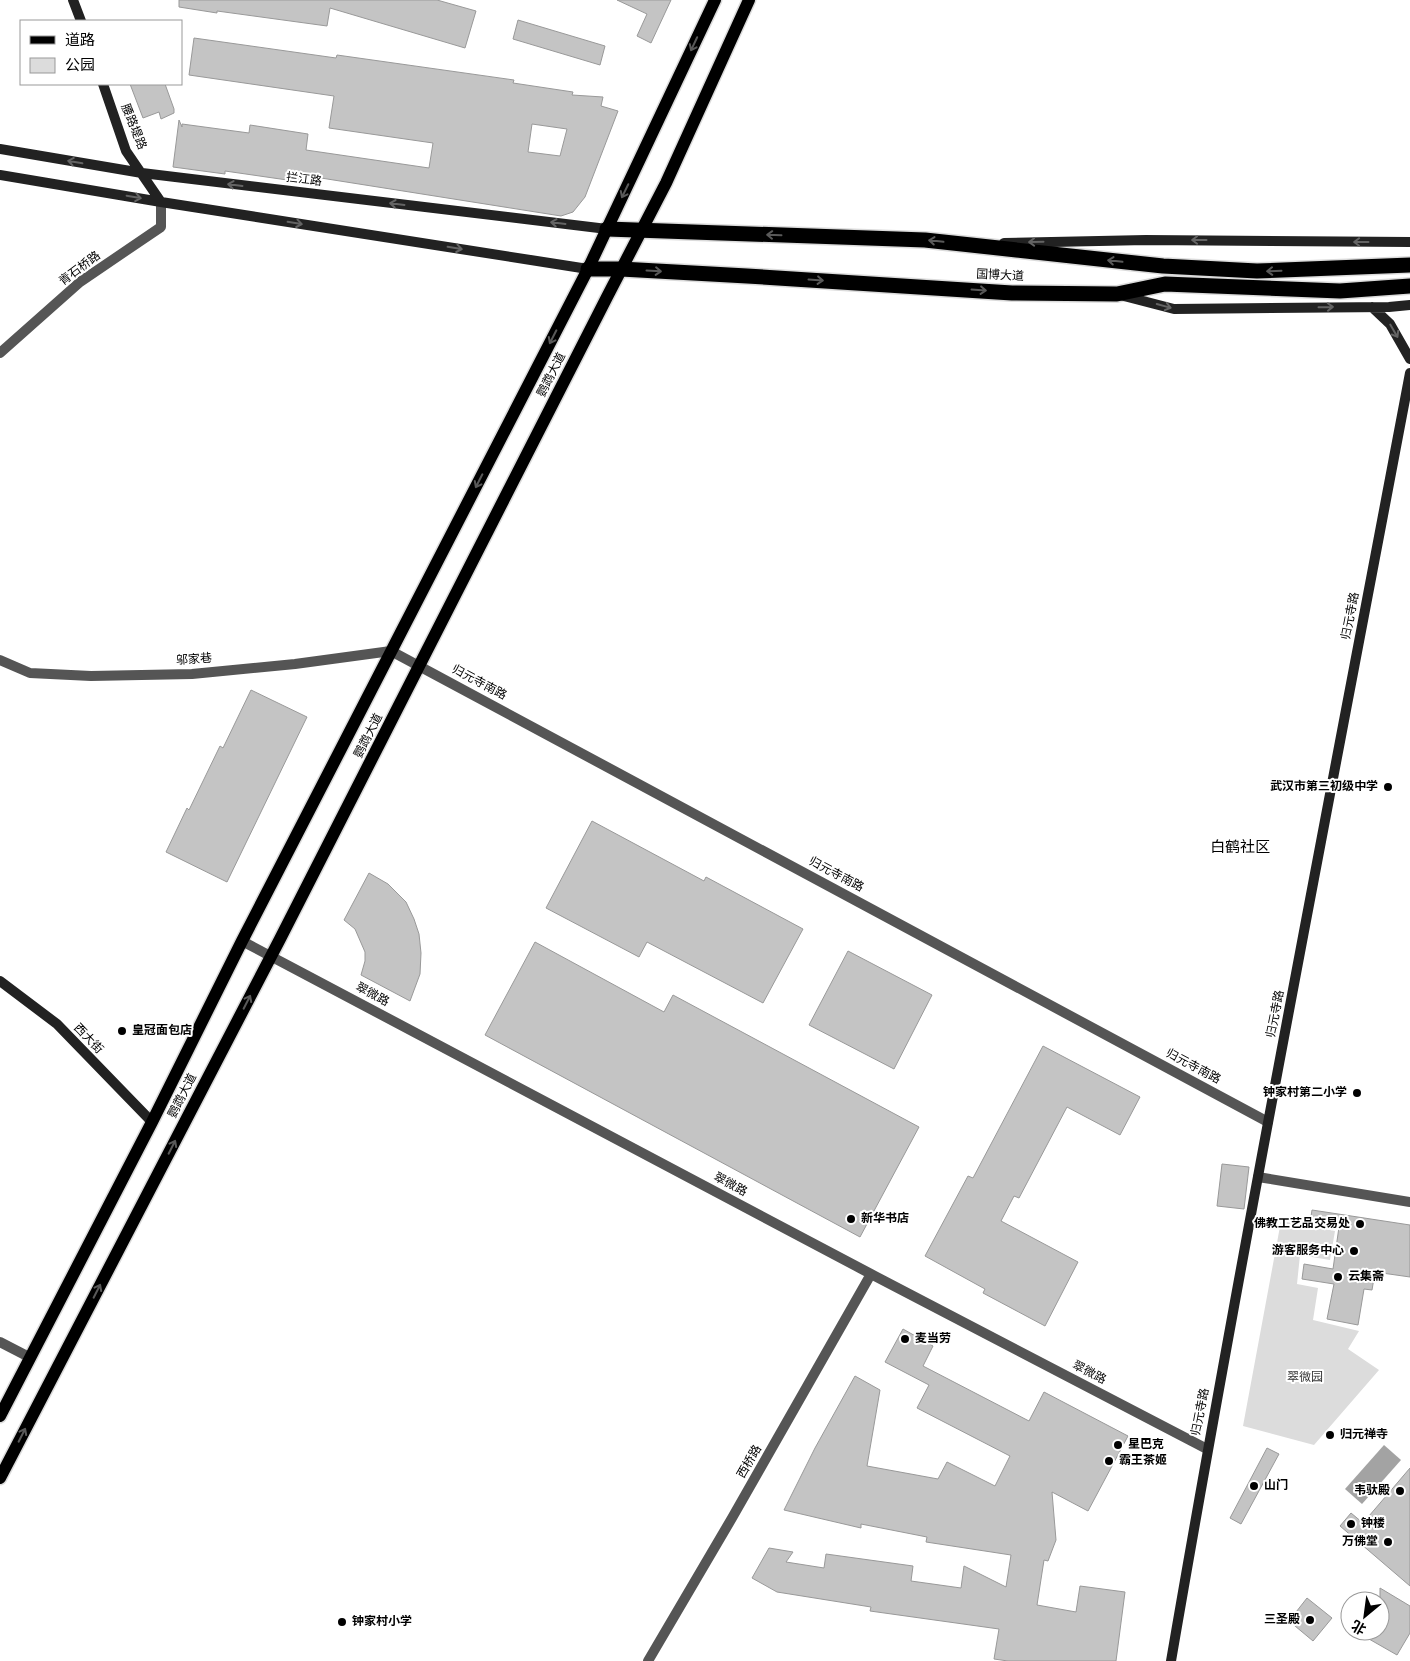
<svg xmlns="http://www.w3.org/2000/svg" width="1410" height="1661" viewBox="0 0 1410 1661" font-family="Overpass,'Noto Sans SC',sans-serif">
<style>
.green{fill:#dcdcdc}
.water{fill:#a3a3a3}
.building{fill:#c4c4c4;stroke:#999;fill-rule:evenodd}
.lines{fill:none;stroke-linecap:round;stroke-linejoin:round}
.primary-casing{stroke:#dbdbdb;stroke-width:15}
.highway-casing{stroke:#dbdbdb;stroke-width:18}
.street{stroke:#555;stroke-width:10}
.secondary{stroke:#222;stroke-width:10}
.primary{stroke:#000;stroke-width:12}
.highway{stroke:#000;stroke-width:15}
.oneway{stroke:#595959}
.oneway2{stroke:#646464}
.poi-dot{fill:#000;stroke:#fff;stroke-width:2}
.labels{text-anchor:middle;dominant-baseline:central;stroke-width:4;stroke-linejoin:round;paint-order:stroke}
.street-label{font-size:12px;fill:#000;stroke:#fff}
.poi-label{font-size:12px;font-weight:bold;fill:#000;stroke:#fff;text-anchor:start}
.park-label{font-size:12px;fill:#333;stroke:#fff}
.quarter-label{font-size:15px;fill:#000;stroke:#fff}
</style>
<rect width="100%" height="100%" fill="#fff"/>
<path class="green" d="M 1281,1221 L 1335,1231 L 1330,1260 L 1300,1255 L 1297,1284 L 1318,1288 L 1313,1320 L 1359,1331 L 1348,1349 L 1379,1370 L 1314,1445 L 1243,1426 Z"/>
<path class="water" d="M 1384,1445 L 1401,1460 L 1362,1504 L 1345,1489 Z"/>
<path class="building" d="M 179,0 L 437,0 L 476,11 L 465,48 L 330,8 L 327,26 L 217,11 L 217,13 L 179,7 Z
M 617,0 L 671,0 L 651,43 L 637,36 L 647,14 Z
M 518,20 L 605,46 L 600,65 L 513,39 Z
M 194,38 L 336,58 L 337,55 L 514,80 L 513,83 L 573,92 L 572,95 L 603,97 L 601,106 L 618,111 L 585,197 L 573,212 L 561,216 L 302,175 L 301,182 L 225,171 L 225,174 L 173,167 L 179,120 L 182,127 L 182,124 L 249,133 L 250,125 L 308,134 L 306,150 L 429,168 L 433,143 L 329,128 L 334,96 L 189,75 ZM 532,124 L 567,129 L 560,156 L 528,152 Z
M 130,84 L 165,84 L 174,109 L 174,113 L 161,119 L 159,112 L 143,118 Z
M 251,690 L 307,717 L 227,882 L 166,852 L 187,808 L 189,810 L 220,746 L 223,748 Z
M 592,821 L 704,881 L 706,877 L 803,929 L 763,1003 L 647,942 L 639,957 L 546,908 Z
M 369,873 L 388,884 L 406,902 L 414,919 L 419,934 L 421,953 L 420,974 L 410,1001 L 361,975 L 365,961 L 365,952 L 355,929 L 344,920 Z
M 535,942 L 664,1012 L 673,995 L 919,1127 L 860,1237 L 485,1035 Z
M 848,951 L 932,995 L 894,1069 L 809,1025 Z
M 1043,1046 L 1140,1097 L 1120,1135 L 1067,1107 L 1019,1198 L 1014,1196 L 1001,1221 L 1078,1262 L 1045,1326 L 983,1293 L 985,1289 L 925,1256 L 968,1176 L 973,1178 Z
M 1222,1164 L 1249,1167 L 1244,1209 L 1217,1206 Z
M 1312,1210 L 1410,1225 L 1410,1277 L 1375,1272 L 1372,1290 L 1364,1289 L 1358,1325 L 1327,1319 L 1334,1284 L 1302,1279 L 1304,1264 L 1333,1269 L 1339,1227 L 1310,1223 Z
M 903,1329 L 933,1346 L 923,1366 L 1029,1421 L 1044,1392 L 1128,1436 L 1088,1511 L 1052,1492 L 1056,1540 L 1048,1561 L 1044,1560 L 1037,1605 L 1076,1612 L 1080,1586 L 1125,1592 L 1116,1661 L 1008,1661 L 994,1659 L 999,1629 L 870,1611 L 871,1607 L 777,1592 L 752,1578 L 769,1548 L 793,1552 L 786,1562 L 824,1568 L 826,1554 L 913,1566 L 911,1581 L 961,1588 L 964,1566 L 1006,1587 L 1011,1555 L 926,1542 L 927,1537 L 861,1524 L 861,1528 L 784,1510 L 815,1448 L 855,1376 L 880,1390 L 867,1466 L 938,1479 L 947,1462 L 995,1486 L 1010,1456 L 917,1408 L 929,1385 L 885,1362 Z
M 1267,1448 L 1279,1454 L 1241,1524 L 1230,1518 Z
M 1410,1468 L 1410,1586 L 1340,1526 L 1351,1513 L 1363,1523 Z
M 1380,1588 L 1410,1606 L 1410,1633 L 1397,1655 L 1355,1631 L 1380,1631 Z
M 1307,1598 L 1332,1618 L 1313,1641 L 1289,1621 Z"/>
<g class="lines">
<g class="primary-casing">
<path id="primary" d="M 0,1416 L 152,1122 L 242,941 L 588,269 L 715,0
M 0,1478 L 280,939 L 607,297 L 666,183 L 749,0"/>
</g>
<g class="highway-casing">
<path id="highway" d="M 607,229 L 925,240 L 1163,266 L 1257,271 L 1410,265
M 588,269 L 621,269 L 747,276 L 1012,293 L 1117,294 L 1165,284 L 1340,291 L 1410,286"/>
</g>
<path class="street" d="M 0,353 L 80,282 L 161,227 L 161,202
M 0,660 L 30,673 L 91,676 L 192,674 L 295,664 L 391,651 L 1268,1122
M 242,941 L 871,1274 L 1207,1449
M 1258,1177 L 1410,1202
M 0,1342 L 29,1357
M 648,1661 L 732,1518 L 871,1274"/>
<path class="secondary" d="M 73,0 L 81,21
M 103,84 L 126,151 L 161,202
M 0,149 L 142,173 L 607,229
M 0,175 L 161,202 L 588,269
M 1004,243 L 1146,240 L 1410,242
M 1120,295 L 1174,309 L 1389,307 L 1410,305
M 1372,307 L 1390,324 L 1410,359
M 0,981 L 57,1024 L 152,1122
M 1171,1661 C 1245,1231 1329,802 1410,373"/>
<use href="#primary" class="primary"/>
<use href="#highway" class="highway"/>
</g>
<defs><path id="oneway-shaft" d="M-6 0H5M1.5-3L5.5 0L1.5 3" fill="none" stroke-width="1.6" stroke-linecap="round" stroke-linejoin="round" transform="scale(1.25)"/></defs>
<g class="oneway">
<use href="#oneway-shaft" transform="translate(694 44) rotate(115)"/>
<use href="#oneway-shaft" transform="translate(625 191) rotate(116)"/>
<use href="#oneway-shaft" transform="translate(774 235) rotate(-178)"/>
<use href="#oneway-shaft" transform="translate(936 241) rotate(-174)"/>
<use href="#oneway-shaft" transform="translate(1115 261) rotate(-174)"/>
<use href="#oneway-shaft" transform="translate(654 271) rotate(3)"/>
<use href="#oneway-shaft" transform="translate(1274 271) rotate(178)"/>
<use href="#oneway-shaft" transform="translate(816 280) rotate(4)"/>
<use href="#oneway-shaft" transform="translate(979 290) rotate(4)"/>
<use href="#oneway-shaft" transform="translate(553 337) rotate(117)"/>
<use href="#oneway-shaft" transform="translate(479 481) rotate(117)"/>
<use href="#oneway-shaft" transform="translate(247 1002) rotate(-63)"/>
<use href="#oneway-shaft" transform="translate(172 1147) rotate(-63)"/>
<use href="#oneway-shaft" transform="translate(97 1291) rotate(-63)"/>
<use href="#oneway-shaft" transform="translate(22 1435) rotate(-63)"/>
</g>
<g class="oneway2">
<use href="#oneway-shaft" transform="translate(75 162) rotate(-170)"/>
<use href="#oneway-shaft" transform="translate(235 185) rotate(-173)"/>
<use href="#oneway-shaft" transform="translate(134 197) rotate(10)"/>
<use href="#oneway-shaft" transform="translate(397 204) rotate(-173)"/>
<use href="#oneway-shaft" transform="translate(295 223) rotate(9)"/>
<use href="#oneway-shaft" transform="translate(558 223) rotate(-173)"/>
<use href="#oneway-shaft" transform="translate(1199 240) rotate(-180)"/>
<use href="#oneway-shaft" transform="translate(1036 242) rotate(179)"/>
<use href="#oneway-shaft" transform="translate(1361 242) rotate(-180)"/>
<use href="#oneway-shaft" transform="translate(455 248) rotate(9)"/>
<use href="#oneway-shaft" transform="translate(1164 306) rotate(15)"/>
<use href="#oneway-shaft" transform="translate(1326 307) rotate(-1)"/>
<use href="#oneway-shaft" transform="translate(1394 331) rotate(60)"/>
</g>
<g class="poi-dot">
<circle cx="1388" cy="787" r="5"/>
<circle cx="122" cy="1031" r="5"/>
<circle cx="1357" cy="1093" r="5"/>
<circle cx="851" cy="1219" r="5"/>
<circle cx="1360" cy="1224" r="5"/>
<circle cx="1354" cy="1251" r="5"/>
<circle cx="1338" cy="1277" r="5"/>
<circle cx="905" cy="1339" r="5"/>
<circle cx="1330" cy="1435" r="5"/>
<circle cx="1118" cy="1445" r="5"/>
<circle cx="1109" cy="1461" r="5"/>
<circle cx="1254" cy="1486" r="5"/>
<circle cx="1400" cy="1491" r="5"/>
<circle cx="1351" cy="1524" r="5"/>
<circle cx="1388" cy="1542" r="5"/>
<circle cx="1310" cy="1620" r="5"/>
<circle cx="342" cy="1622" r="5"/>
</g>
<g class="labels">
<g class="street-label">
<text transform="translate(133 127) rotate(68)">腰路堤路</text>
<text transform="translate(304 180) rotate(7)">拦江路</text>
<text transform="translate(80 269) rotate(-37)">青石桥路</text>
<text transform="translate(1000 276) rotate(3)">国博大道</text>
<text transform="translate(552 375) rotate(-63)">鹦鹉大道</text>
<text transform="translate(1351 616) rotate(-79)">归元寺路</text>
<text transform="translate(194 660) rotate(-4)">邬家巷</text>
<text transform="translate(479 683) rotate(28)">归元寺南路</text>
<text transform="translate(369 736) rotate(-63)">鹦鹉大道</text>
<text transform="translate(836 875) rotate(28)">归元寺南路</text>
<text transform="translate(372 995) rotate(28)">翠微路</text>
<text transform="translate(1276 1014) rotate(-79)">归元寺路</text>
<text transform="translate(88 1039) rotate(46)">西大街</text>
<text transform="translate(1193 1067) rotate(28)">归元寺南路</text>
<text transform="translate(183 1096) rotate(-63)">鹦鹉大道</text>
<text transform="translate(730 1185) rotate(28)">翠微路</text>
<text transform="translate(1089 1373) rotate(27)">翠微路</text>
<text transform="translate(1201 1412) rotate(-79)">归元寺路</text>
<text transform="translate(750 1462) rotate(-60)">西桥路</text>
</g>
<g class="poi-label">
<text x="1378" y="787" text-anchor="end">武汉市第三初级中学</text>
<text x="132" y="1031">皇冠面包店</text>
<text x="1347" y="1093" text-anchor="end">钟家村第二小学</text>
<text x="861" y="1219">新华书店</text>
<text x="1350" y="1224" text-anchor="end">佛教工艺品交易处</text>
<text x="1344" y="1251" text-anchor="end">游客服务中心</text>
<text x="1348" y="1277">云集斋</text>
<text x="915" y="1339">麦当劳</text>
<text x="1340" y="1435">归元禅寺</text>
<text x="1128" y="1445">星巴克</text>
<text x="1119" y="1461">霸王茶姬</text>
<text x="1264" y="1486">山门</text>
<text x="1390" y="1491" text-anchor="end">韦驮殿</text>
<text x="1361" y="1524">钟楼</text>
<text x="1378" y="1542" text-anchor="end">万佛堂</text>
<text x="1300" y="1620" text-anchor="end">三圣殿</text>
<text x="352" y="1622">钟家村小学</text>
</g>
<g class="park-label">
<text x="1305" y="1378">翠微园</text>
</g>
<g class="quarter-label">
<text x="1240" y="848">白鹤社区</text>
</g>
</g>
<rect x="20" y="20" width="162" height="65" fill="#ffffff" stroke="#999999"/>
<rect x="30" y="36" width="25" height="8" fill="#000000" stroke="#999999"/>
<text x="65" y="45" font-size="15" fill="#000000">道路</text>
<rect x="30" y="58" width="25" height="15" fill="#dcdcdc" stroke="#999999"/>
<text x="65" y="70" font-size="15" fill="#000000">公园</text>
<g transform="translate(1365 1616) rotate(209)"><circle r="24" fill="#ffffff" stroke="#999999"/>
<path d="M0-4L9 19L0 12L-9 19Z" fill="#000000"/>
<text y="-8" font-size="14" font-weight="bold" text-anchor="middle" fill="#000000">北</text>
</g>
</svg>
